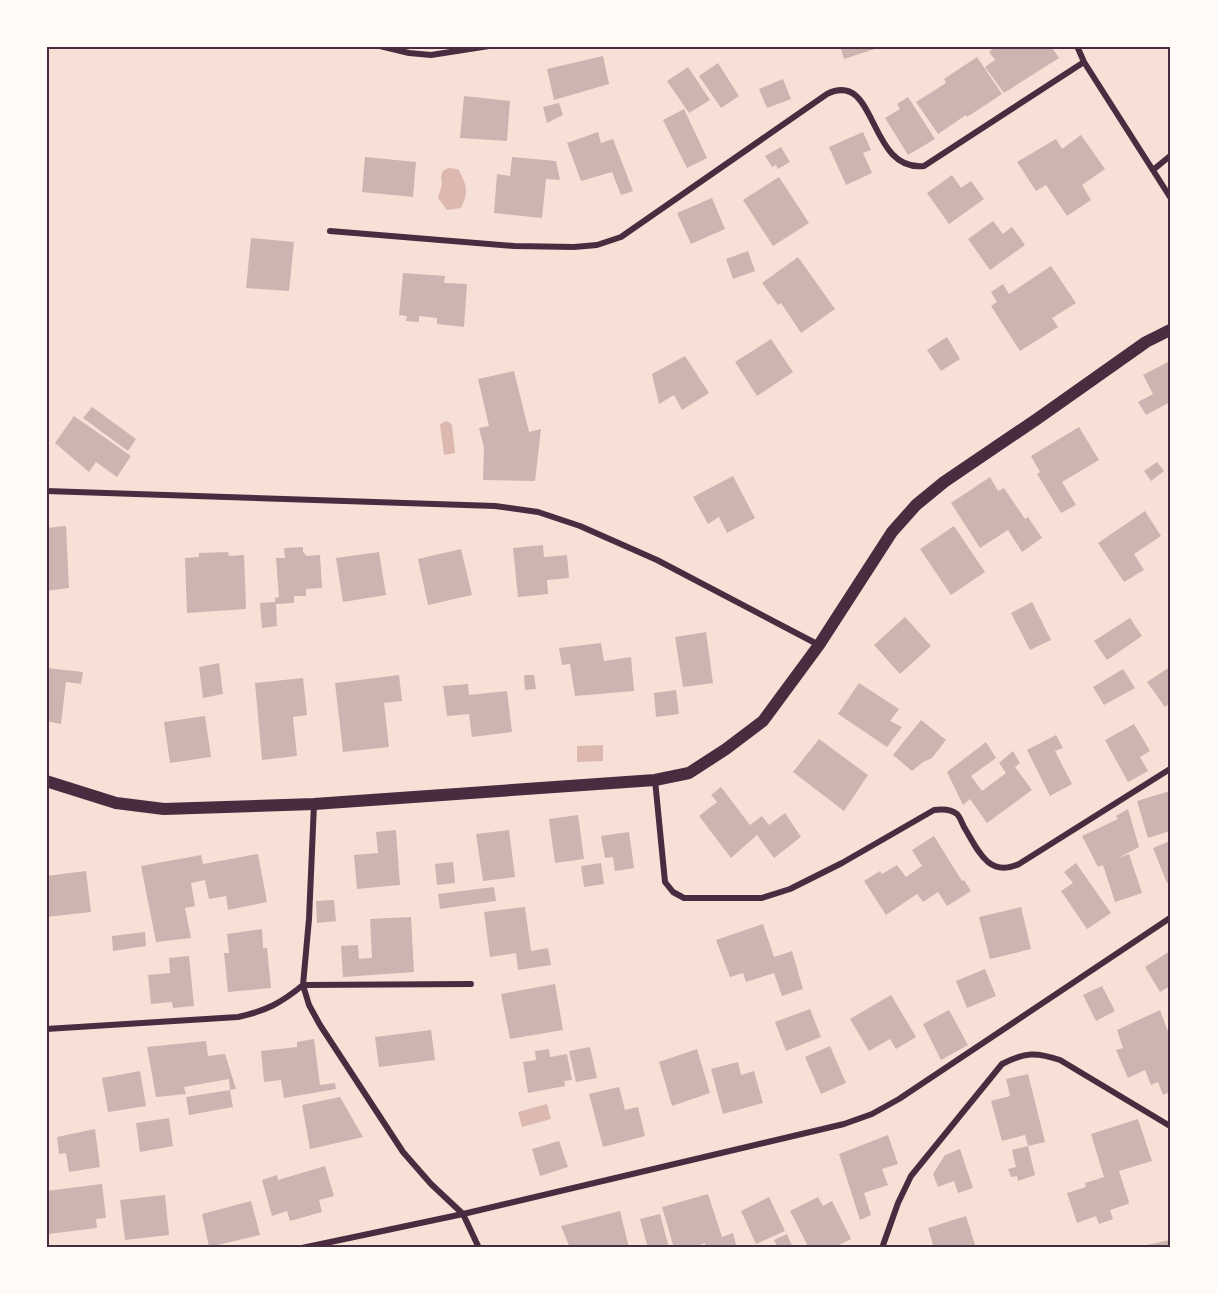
<svg xmlns="http://www.w3.org/2000/svg" width="1217" height="1294" viewBox="0 0 1217 1294" font-family="'Open Sans',sans-serif">
<style>
.water{fill:#dcb8b0}
.building{fill:#ccb4b1}
.lines{fill:none;stroke-linecap:round;stroke-linejoin:round}
.minor{stroke:#4a2c40;stroke-width:6}
.secondary{stroke:#4a2c40;stroke-width:12}
.neatline{fill:none;stroke:#4a2c40;stroke-width:2}
</style>
<rect width="100%" height="100%" fill="#f7e1d7"/>
<path class="water" d="M 448,168 L 458,169 C 467,185 469,192 461,208 L 447,210 L 438,198 L 442,184 L 441,176 L 443,171 Z
M 445,421 L 449,422 L 452,425 L 455,453 L 444,455 L 440,425 Z
M 603,745 L 603,761 L 577,762 L 577,746 Z
M 547,1104 L 551,1119 L 522,1127 L 518,1112 Z"/>
<path class="building" d="M 840,46 L 881,46 L 881,47 L 844,59 Z
M 996,46 L 1051,46 L 1059,58 L 1004,93 L 985,67 L 995,60 L 989,52 Z
M 603,56 L 609,84 L 554,100 L 547,69 Z
M 977,57 L 1002,94 L 967,117 L 966,115 L 938,134 L 916,102 L 946,83 L 944,79 Z
M 718,63 L 739,96 L 721,108 L 699,76 Z
M 688,67 L 710,100 L 689,113 L 667,81 Z
M 783,79 L 791,99 L 767,108 L 759,89 Z
M 464,96 L 510,101 L 507,141 L 460,138 Z
M 908,97 L 935,139 L 908,155 L 885,118 L 900,109 L 897,104 Z
M 559,103 L 563,115 L 547,123 L 543,107 Z
M 684,109 L 707,158 L 687,168 L 663,120 Z
M 598,132 L 601,143 L 613,139 L 633,191 L 621,195 L 612,172 L 581,181 L 567,143 Z
M 863,132 L 871,150 L 863,153 L 872,173 L 846,185 L 829,147 Z
M 1081,135 L 1105,169 L 1082,185 L 1091,200 L 1067,216 L 1046,185 L 1036,191 L 1017,162 L 1056,139 L 1062,149 Z
M 781,147 L 790,162 L 778,169 L 776,165 L 772,167 L 765,156 Z
M 365,157 L 416,162 L 413,197 L 362,192 Z
M 512,157 L 556,161 L 560,180 L 546,179 L 542,218 L 494,213 L 497,174 L 510,176 Z
M 952,175 L 961,188 L 971,181 L 984,199 L 949,224 L 927,193 Z
M 779,177 L 809,223 L 773,246 L 743,200 Z
M 712,198 L 725,229 L 691,244 L 677,213 Z
M 993,221 L 1003,234 L 1012,227 L 1025,245 L 990,270 L 968,239 Z
M 251,238 L 294,242 L 289,291 L 246,288 Z
M 748,251 L 755,271 L 733,279 L 726,259 Z
M 798,257 L 835,309 L 801,333 L 781,303 L 778,305 L 762,283 Z
M 1051,266 L 1076,303 L 1052,318 L 1058,327 L 1020,351 L 991,306 L 997,302 L 991,292 L 1003,284 L 1009,294 Z
M 403,273 L 445,276 L 444,283 L 467,284 L 464,327 L 437,324 L 437,318 L 419,316 L 419,322 L 406,321 L 407,316 L 399,315 Z
M 947,337 L 960,359 L 941,371 L 927,350 Z
M 771,339 L 793,372 L 757,396 L 735,362 Z
M 685,356 L 709,393 L 682,410 L 674,395 L 659,404 L 652,374 Z
M 1170,361 L 1170,402 L 1146,415 L 1138,402 L 1153,394 L 1143,375 Z
M 514,371 L 529,432 L 541,429 L 535,481 L 483,480 L 484,448 L 479,428 L 489,426 L 478,379 Z
M 92,407 L 136,439 L 128,451 L 83,418 Z
M 74,416 L 131,456 L 117,477 L 96,462 L 89,472 L 55,443 Z
M 1079,427 L 1099,460 L 1062,482 L 1076,505 L 1061,513 L 1037,474 L 1040,472 L 1031,456 Z
M 1157,462 L 1164,471 L 1151,481 L 1144,471 Z
M 733,476 L 755,518 L 727,533 L 719,517 L 708,524 L 693,497 Z
M 990,477 L 998,491 L 1004,488 L 1025,519 L 1028,517 L 1042,538 L 1022,552 L 1008,530 L 980,548 L 951,503 Z
M 1145,511 L 1161,536 L 1134,554 L 1144,570 L 1124,582 L 1098,543 Z
M 66,526 L 69,588 L 46,591 L 46,528 Z
M 954,526 L 985,572 L 951,595 L 920,549 Z
M 543,545 L 544,557 L 567,555 L 569,578 L 547,580 L 548,594 L 518,597 L 513,548 Z
M 303,547 L 303,552 L 307,556 L 320,555 L 322,588 L 306,589 L 306,596 L 294,596 L 294,603 L 276,604 L 277,626 L 262,628 L 260,603 L 275,602 L 275,598 L 279,597 L 276,558 L 285,558 L 284,548 Z
M 461,549 L 472,595 L 428,605 L 418,559 Z
M 228,552 L 229,556 L 244,555 L 246,609 L 187,613 L 185,558 L 199,557 L 199,553 Z
M 379,552 L 386,595 L 343,602 L 336,558 Z
M 1032,602 L 1051,640 L 1030,650 L 1011,613 Z
M 905,617 L 931,646 L 900,674 L 874,645 Z
M 1130,618 L 1142,636 L 1107,660 L 1094,641 Z
M 706,632 L 713,683 L 683,687 L 675,637 Z
M 601,643 L 604,661 L 631,657 L 634,691 L 575,696 L 570,664 L 562,665 L 559,648 Z
M 219,663 L 223,694 L 203,698 L 199,667 Z
M 1170,667 L 1170,703 L 1165,707 L 1147,682 Z
M 46,668 L 83,672 L 81,684 L 66,682 L 61,724 L 46,721 Z
M 1123,669 L 1135,688 L 1104,705 L 1093,687 Z
M 399,675 L 402,701 L 384,703 L 389,747 L 343,752 L 335,683 Z
M 524,675 L 534,675 L 536,689 L 525,690 Z
M 303,678 L 307,715 L 293,717 L 297,756 L 262,760 L 255,683 Z
M 859,683 L 899,709 L 890,721 L 902,727 L 887,747 L 838,714 Z
M 468,684 L 469,695 L 507,691 L 512,732 L 472,737 L 469,714 L 447,716 L 443,686 Z
M 676,690 L 679,714 L 656,717 L 654,693 Z
M 205,716 L 211,757 L 170,763 L 164,722 Z
M 921,720 L 946,740 L 932,758 L 923,762 L 912,771 L 893,755 Z
M 1134,724 L 1150,751 L 1140,757 L 1148,771 L 1128,782 L 1105,740 Z
M 1056,735 L 1063,748 L 1055,751 L 1072,784 L 1050,796 L 1027,750 Z
M 819,739 L 868,775 L 844,811 L 793,772 Z
M 986,742 L 996,758 L 971,776 L 982,791 L 1006,773 L 999,763 L 1013,751 L 1020,763 L 1015,767 L 1032,790 L 987,823 L 970,799 L 963,805 L 947,772 Z
M 721,787 L 750,825 L 762,816 L 769,825 L 785,813 L 801,837 L 774,858 L 757,835 L 731,858 L 699,816 L 717,802 L 711,795 Z
M 1170,791 L 1170,831 L 1148,838 L 1137,801 Z
M 1128,809 L 1139,847 L 1118,858 L 1129,854 L 1142,893 L 1115,902 L 1103,865 L 1098,867 L 1082,836 L 1118,819 L 1116,816 Z
M 578,815 L 584,859 L 555,863 L 549,819 Z
M 396,830 L 400,885 L 357,889 L 354,855 L 378,853 L 376,832 Z
M 509,830 L 515,877 L 483,881 L 476,834 Z
M 629,832 L 634,868 L 615,871 L 613,857 L 605,858 L 601,836 Z
M 934,836 L 962,881 L 964,880 L 971,891 L 947,906 L 938,892 L 923,902 L 917,894 L 886,915 L 864,881 L 880,871 L 882,874 L 897,865 L 906,877 L 922,866 L 912,850 Z
M 1170,841 L 1170,882 L 1167,883 L 1153,848 Z
M 258,854 L 267,902 L 228,910 L 226,896 L 209,899 L 205,880 L 191,883 L 195,906 L 185,908 L 191,938 L 156,942 L 141,866 L 201,855 L 203,864 Z
M 453,862 L 455,883 L 437,885 L 435,864 Z
M 601,863 L 604,884 L 584,887 L 581,866 Z
M 1076,863 L 1111,913 L 1087,929 L 1061,891 L 1073,883 L 1064,872 Z
M 86,871 L 91,912 L 46,917 L 46,876 Z
M 494,887 L 496,901 L 440,909 L 438,894 Z
M 334,900 L 336,921 L 317,923 L 316,901 Z
M 525,907 L 531,951 L 548,948 L 551,965 L 518,970 L 516,953 L 490,957 L 484,912 Z
M 1021,907 L 1031,949 L 990,959 L 979,917 Z
M 411,917 L 414,972 L 343,977 L 341,946 L 358,945 L 359,959 L 372,958 L 370,919 Z
M 763,924 L 774,957 L 792,951 L 803,989 L 782,996 L 774,973 L 746,982 L 743,973 L 730,977 L 716,940 Z
M 262,929 L 263,948 L 267,948 L 271,988 L 228,992 L 224,953 L 229,953 L 227,934 Z
M 145,932 L 146,946 L 113,951 L 112,936 Z
M 1170,951 L 1170,986 L 1160,992 L 1145,967 Z
M 189,956 L 194,1006 L 173,1008 L 172,1002 L 151,1004 L 148,975 L 170,973 L 169,958 Z
M 985,969 L 996,996 L 967,1008 L 956,981 Z
M 555,984 L 563,1030 L 510,1039 L 501,994 Z
M 1102,986 L 1115,1011 L 1096,1021 L 1083,995 Z
M 891,995 L 916,1037 L 896,1049 L 890,1039 L 869,1051 L 850,1019 Z
M 810,1009 L 821,1037 L 786,1051 L 775,1022 Z
M 949,1010 L 968,1045 L 941,1060 L 923,1024 Z
M 1160,1010 L 1170,1037 L 1170,1092 L 1163,1095 L 1158,1082 L 1151,1085 L 1145,1070 L 1128,1078 L 1116,1050 L 1123,1048 L 1117,1030 Z
M 431,1030 L 435,1060 L 379,1067 L 375,1037 Z
M 314,1039 L 320,1085 L 335,1083 L 336,1089 L 284,1098 L 281,1080 L 264,1082 L 261,1051 L 297,1047 L 297,1042 Z
M 206,1041 L 208,1056 L 225,1054 L 236,1089 L 230,1090 L 233,1107 L 189,1115 L 186,1097 L 230,1090 L 229,1079 L 184,1087 L 186,1094 L 156,1097 L 147,1047 Z
M 830,1046 L 846,1083 L 821,1094 L 805,1057 Z
M 590,1047 L 597,1078 L 576,1082 L 569,1051 Z
M 549,1049 L 550,1057 L 567,1054 L 572,1080 L 564,1081 L 565,1086 L 528,1093 L 523,1062 L 536,1060 L 535,1051 Z
M 697,1049 L 710,1093 L 672,1106 L 659,1062 Z
M 738,1062 L 741,1075 L 754,1071 L 763,1103 L 723,1114 L 711,1069 Z
M 140,1071 L 146,1106 L 108,1112 L 102,1078 Z
M 1028,1074 L 1045,1142 L 1028,1146 L 1025,1135 L 1002,1141 L 991,1101 L 1010,1096 L 1006,1079 Z
M 619,1087 L 625,1110 L 638,1107 L 645,1136 L 603,1147 L 589,1094 Z
M 340,1097 L 363,1137 L 310,1149 L 302,1105 Z
M 169,1118 L 173,1146 L 140,1152 L 136,1123 Z
M 1138,1119 L 1152,1161 L 1119,1171 L 1129,1202 L 1128,1204 L 1110,1210 L 1113,1219 L 1099,1224 L 1096,1216 L 1077,1223 L 1067,1193 L 1086,1187 L 1085,1183 L 1104,1177 L 1091,1134 Z
M 95,1129 L 100,1167 L 69,1172 L 66,1153 L 59,1154 L 57,1137 Z
M 888,1135 L 898,1164 L 882,1169 L 888,1185 L 864,1193 L 871,1215 L 860,1220 L 839,1154 Z
M 559,1141 L 568,1167 L 540,1176 L 532,1149 Z
M 1028,1146 L 1035,1175 L 1018,1181 L 1017,1176 L 1011,1177 L 1008,1169 L 1016,1167 L 1012,1150 Z
M 960,1149 L 973,1188 L 958,1193 L 954,1181 L 938,1187 L 933,1174 L 945,1155 Z
M 325,1166 L 334,1196 L 319,1200 L 322,1212 L 290,1221 L 287,1211 L 272,1216 L 262,1180 L 277,1175 L 278,1180 Z
M 102,1184 L 106,1218 L 96,1219 L 97,1228 L 49,1234 L 46,1216 L 46,1191 Z
M 708,1194 L 722,1237 L 733,1233 L 737,1248 L 706,1248 L 705,1243 L 692,1248 L 674,1248 L 662,1207 Z
M 165,1195 L 169,1235 L 125,1240 L 120,1200 Z
M 769,1197 L 785,1231 L 756,1244 L 741,1211 Z
M 818,1197 L 823,1206 L 832,1201 L 851,1239 L 833,1248 L 809,1248 L 790,1211 Z
M 251,1201 L 260,1235 L 209,1247 L 202,1214 Z
M 620,1211 L 629,1248 L 570,1248 L 561,1226 Z
M 660,1214 L 669,1248 L 648,1248 L 640,1219 Z
M 966,1216 L 976,1248 L 934,1248 L 928,1228 Z
M 787,1234 L 793,1248 L 778,1248 L 774,1240 Z
M 1170,1240 L 1170,1248 L 1142,1248 L 1142,1246 Z"/>
<g class="lines">
<path class="minor" d="M 380,46 L 409,53 L 431,55 L 489,46
M 1077,46 L 1084,62 L 1170,197
M 1153,170 L 1170,156
M 330,231 L 514,246 L 574,247 L 597,245 L 621,237 L 827,94 C 878,69 867,172 924,166 L 1084,62
M 46,491 L 495,506 L 538,512 L 580,526 L 657,560 L 819,645
M 655,780 L 665,882 L 673,892 L 684,898 L 762,898 L 790,889 L 842,863 L 934,810 C 942,809 951,809 957,814 C 960,817 962,823 964,827 C 978,850 988,878 1019,864 L 1170,769
M 314,804 L 309,919 L 303,985 L 309,1005 L 320,1025 L 403,1152 L 431,1184 L 463,1214 L 479,1248
M 46,1029 L 238,1017 C 266,1011 281,1003 303,985 L 471,984
M 302,1248 L 463,1214 L 844,1124 L 872,1114 L 899,1099 L 1170,918
M 882,1248 L 898,1203 L 911,1176 L 1002,1064 C 1025,1052 1036,1052 1060,1060 L 1170,1126"/>
<path class="secondary" d="M 46,781 L 116,803 L 164,809 L 314,804 L 655,780 L 689,773 L 726,749 L 763,721 L 819,645 L 892,532 L 916,505 L 944,482 L 1037,419 L 1146,342 L 1170,330"/>
</g>
<rect width="1217" height="1294" fill="none" stroke="#fffaf5" stroke-width="96"/>
<rect x="48" y="48" width="1121" height="1198" class="neatline"/>
</svg>
